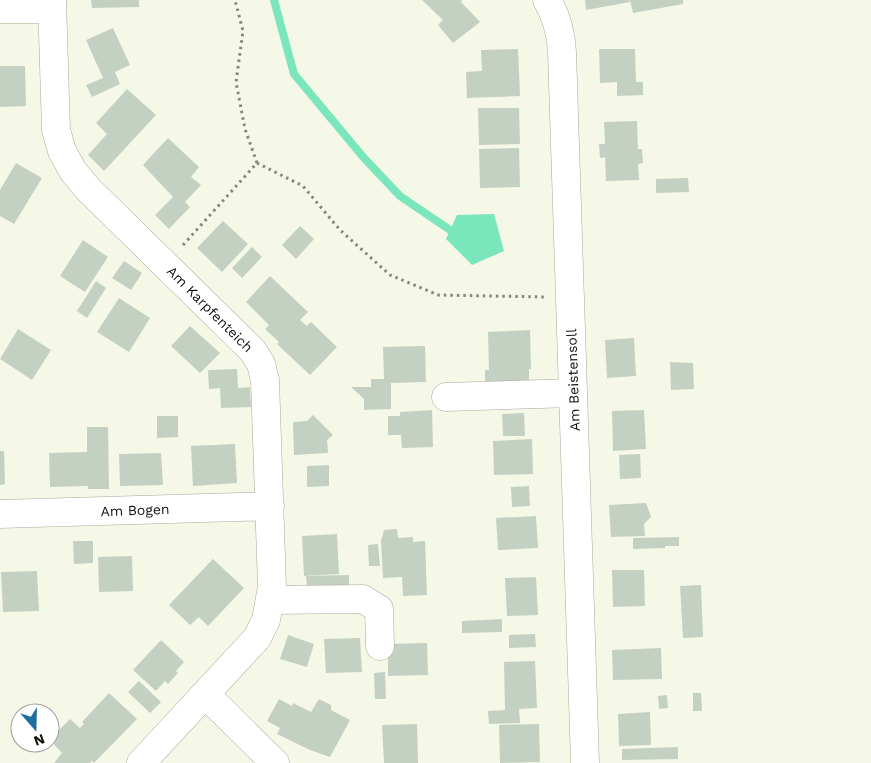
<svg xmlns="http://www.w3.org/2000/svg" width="871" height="763" viewBox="0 0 871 763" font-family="'Work Sans',sans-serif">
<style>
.water{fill:#7be5bb}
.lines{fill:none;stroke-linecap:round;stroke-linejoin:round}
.stream{stroke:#7be5bb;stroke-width:8}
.building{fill:#c4d0c2}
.minor-casing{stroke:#a6a999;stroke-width:29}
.path{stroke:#85877b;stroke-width:3;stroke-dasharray:2.5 4;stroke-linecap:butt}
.minor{stroke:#fff;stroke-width:28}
.labels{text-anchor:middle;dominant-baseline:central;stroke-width:4.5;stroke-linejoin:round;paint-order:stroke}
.street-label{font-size:14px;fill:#10110b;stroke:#fff}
</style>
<rect width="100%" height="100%" fill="#f5f8e7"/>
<path class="water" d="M 494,214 L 504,251 L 472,265 L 446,239 L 457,215 Z"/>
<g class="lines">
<path class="stream" d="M 274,0 L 294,74 L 364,158 L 400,196 L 450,230"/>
</g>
<path class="building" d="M 91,0 L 139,0 L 139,7 L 92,8 Z
M 422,0 L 462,0 L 461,2 L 480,22 L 453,43 L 438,25 L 443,20 Z
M 585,0 L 629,0 L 630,2 L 586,10 Z
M 630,0 L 683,0 L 683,4 L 633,13 Z
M 113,28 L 130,65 L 115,72 L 120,84 L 92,97 L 86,85 L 103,78 L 86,40 Z
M 518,49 L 520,96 L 467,98 L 466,72 L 482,71 L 481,50 Z
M 599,49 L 635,49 L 636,82 L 643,82 L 643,95 L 617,96 L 617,82 L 600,83 Z
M 0,66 L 25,66 L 26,106 L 0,107 Z
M 127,89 L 156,115 L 104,171 L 88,155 L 107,134 L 96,123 Z
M 478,108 L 519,108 L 520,144 L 479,145 Z
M 637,121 L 638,149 L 642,149 L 643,163 L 638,164 L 639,180 L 606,181 L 605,157 L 600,158 L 599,144 L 605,144 L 604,122 Z
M 168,138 L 199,167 L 191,177 L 201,185 L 185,202 L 190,207 L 169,229 L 155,215 L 173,197 L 143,165 Z
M 519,148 L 520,187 L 480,188 L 479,149 Z
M 16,163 L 42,178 L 14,224 L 0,216 L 0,190 Z
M 688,178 L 689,192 L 656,193 L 656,179 Z
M 223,221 L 248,244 L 222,272 L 197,248 Z
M 300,226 L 314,239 L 296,259 L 282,245 Z
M 83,240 L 108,257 L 85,292 L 60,276 Z
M 252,247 L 262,257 L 242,278 L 232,268 Z
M 124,261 L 142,273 L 131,290 L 112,278 Z
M 270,276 L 308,312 L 300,320 L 307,326 L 311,322 L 337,347 L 310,375 L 277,344 L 279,342 L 265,329 L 269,325 L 246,302 Z
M 96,281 L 106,288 L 87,318 L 77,311 Z
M 119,298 L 150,318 L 129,352 L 97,332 Z
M 190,326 L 220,353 L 200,373 L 171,346 Z
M 18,329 L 51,350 L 32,380 L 0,359 Z
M 530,330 L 531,369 L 529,369 L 529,385 L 485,387 L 485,370 L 489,370 L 488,332 Z
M 634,338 L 636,376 L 607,378 L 605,340 Z
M 425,346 L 426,382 L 391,383 L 391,409 L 364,410 L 364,399 L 351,387 L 371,387 L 371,379 L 384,379 L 383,347 Z
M 670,362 L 693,363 L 694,389 L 671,390 Z
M 237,369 L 238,388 L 250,387 L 251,407 L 221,408 L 220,388 L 209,389 L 208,370 Z
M 432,410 L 433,447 L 402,448 L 401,435 L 388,435 L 388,416 L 400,416 L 400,412 Z
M 644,410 L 646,449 L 613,451 L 612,411 Z
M 524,413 L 525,436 L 503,436 L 502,414 Z
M 313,415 L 333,435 L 327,440 L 328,453 L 294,455 L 293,422 L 307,421 Z
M 157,416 L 178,416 L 178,437 L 157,438 Z
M 87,427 L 108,427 L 109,489 L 88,489 L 88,486 L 50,487 L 49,453 L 87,452 Z
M 532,439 L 533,474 L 494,475 L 493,441 Z
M 235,444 L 237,483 L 193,486 L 191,446 Z
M 0,451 L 4,451 L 5,484 L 0,485 Z
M 161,453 L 163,485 L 120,486 L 119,454 Z
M 640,454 L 641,478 L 620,479 L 619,455 Z
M 329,465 L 329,486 L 307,487 L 307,466 Z
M 529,486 L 530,506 L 512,507 L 511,487 Z
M 646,503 L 651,517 L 644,524 L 645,536 L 611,537 L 609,505 Z
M 536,516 L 538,548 L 498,550 L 496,518 Z
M 397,529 L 398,538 L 413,537 L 413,542 L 425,541 L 427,595 L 403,596 L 402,577 L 383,578 L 381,541 L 384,530 Z
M 337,534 L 339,574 L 304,576 L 302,536 Z
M 679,537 L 679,546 L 665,546 L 665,548 L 633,549 L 633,538 Z
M 73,541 L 93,541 L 93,563 L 74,564 Z
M 378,544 L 380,566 L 369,566 L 368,545 Z
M 132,556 L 133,591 L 99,592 L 98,557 Z
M 213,559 L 244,588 L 208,626 L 199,617 L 190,625 L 169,605 Z
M 612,570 L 644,570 L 645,606 L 613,607 Z
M 37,571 L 39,611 L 3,612 L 1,572 Z
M 349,575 L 349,588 L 307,590 L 306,576 Z
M 536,577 L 538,615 L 507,616 L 505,578 Z
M 701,585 L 703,637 L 683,638 L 680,586 Z
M 502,619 L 502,632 L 462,633 L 462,621 Z
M 535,634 L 536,647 L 509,648 L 509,635 Z
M 288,635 L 314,644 L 307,667 L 280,659 Z
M 360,638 L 362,672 L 326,673 L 324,639 Z
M 161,640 L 184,662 L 176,671 L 178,673 L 168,684 L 165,681 L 156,691 L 133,670 Z
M 427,643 L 428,675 L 388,676 L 388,644 Z
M 661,648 L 662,679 L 613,680 L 612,650 Z
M 535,661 L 537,708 L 519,709 L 520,723 L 489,724 L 488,711 L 505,710 L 504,662 Z
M 385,672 L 386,699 L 375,699 L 374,673 Z
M 139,681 L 161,702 L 150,713 L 128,692 Z
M 109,693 L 137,719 L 94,763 L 92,761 L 90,763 L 54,763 L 62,753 L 50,740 L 50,731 L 53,727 L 58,731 L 70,719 L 80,728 L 84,724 L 82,722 Z
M 693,693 L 701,693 L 702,711 L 693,711 Z
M 667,695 L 668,708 L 659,709 L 658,696 Z
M 279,699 L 292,706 L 293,703 L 311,712 L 319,699 L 331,705 L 331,710 L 350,720 L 330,757 L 310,750 L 277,734 L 280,728 L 267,721 Z
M 650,712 L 651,745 L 619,746 L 618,714 Z
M 417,724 L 418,763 L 384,763 L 382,725 Z
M 539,724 L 540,762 L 500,763 L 499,725 Z
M 678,747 L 678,759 L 622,760 L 622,749 Z"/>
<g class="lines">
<g class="minor-casing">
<path id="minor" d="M 52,0 L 56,130 L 62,151 L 73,171 L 87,188 L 253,351 L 261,364 L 265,380 L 272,587 L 266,620 L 257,638 L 141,763
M 547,0 C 557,17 561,32 562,52 L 585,763
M 0,9 L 52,9
M 446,397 L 573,393
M 0,514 L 270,506
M 271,600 L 363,599 L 379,609 L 380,646
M 205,694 L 275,763"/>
</g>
<path class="path" d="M 257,163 L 303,186 L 340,230 L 390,275 L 438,295 L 545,297
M 183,245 L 257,163 L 245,129 L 236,82 L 243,31 L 235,0"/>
<use href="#minor" class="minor"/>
</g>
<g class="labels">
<g class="street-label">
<text transform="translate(210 309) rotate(45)">Am Karpfenteich</text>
<text transform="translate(573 380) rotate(-92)">Am Beistensoll</text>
<text transform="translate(135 510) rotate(-2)">Am Bogen</text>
</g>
</g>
<g transform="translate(35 728) rotate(160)"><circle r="24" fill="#ffffff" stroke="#9fa09d"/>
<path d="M0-4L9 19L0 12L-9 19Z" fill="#1d6ea0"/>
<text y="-8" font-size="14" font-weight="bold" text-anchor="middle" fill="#10110b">N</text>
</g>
</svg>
